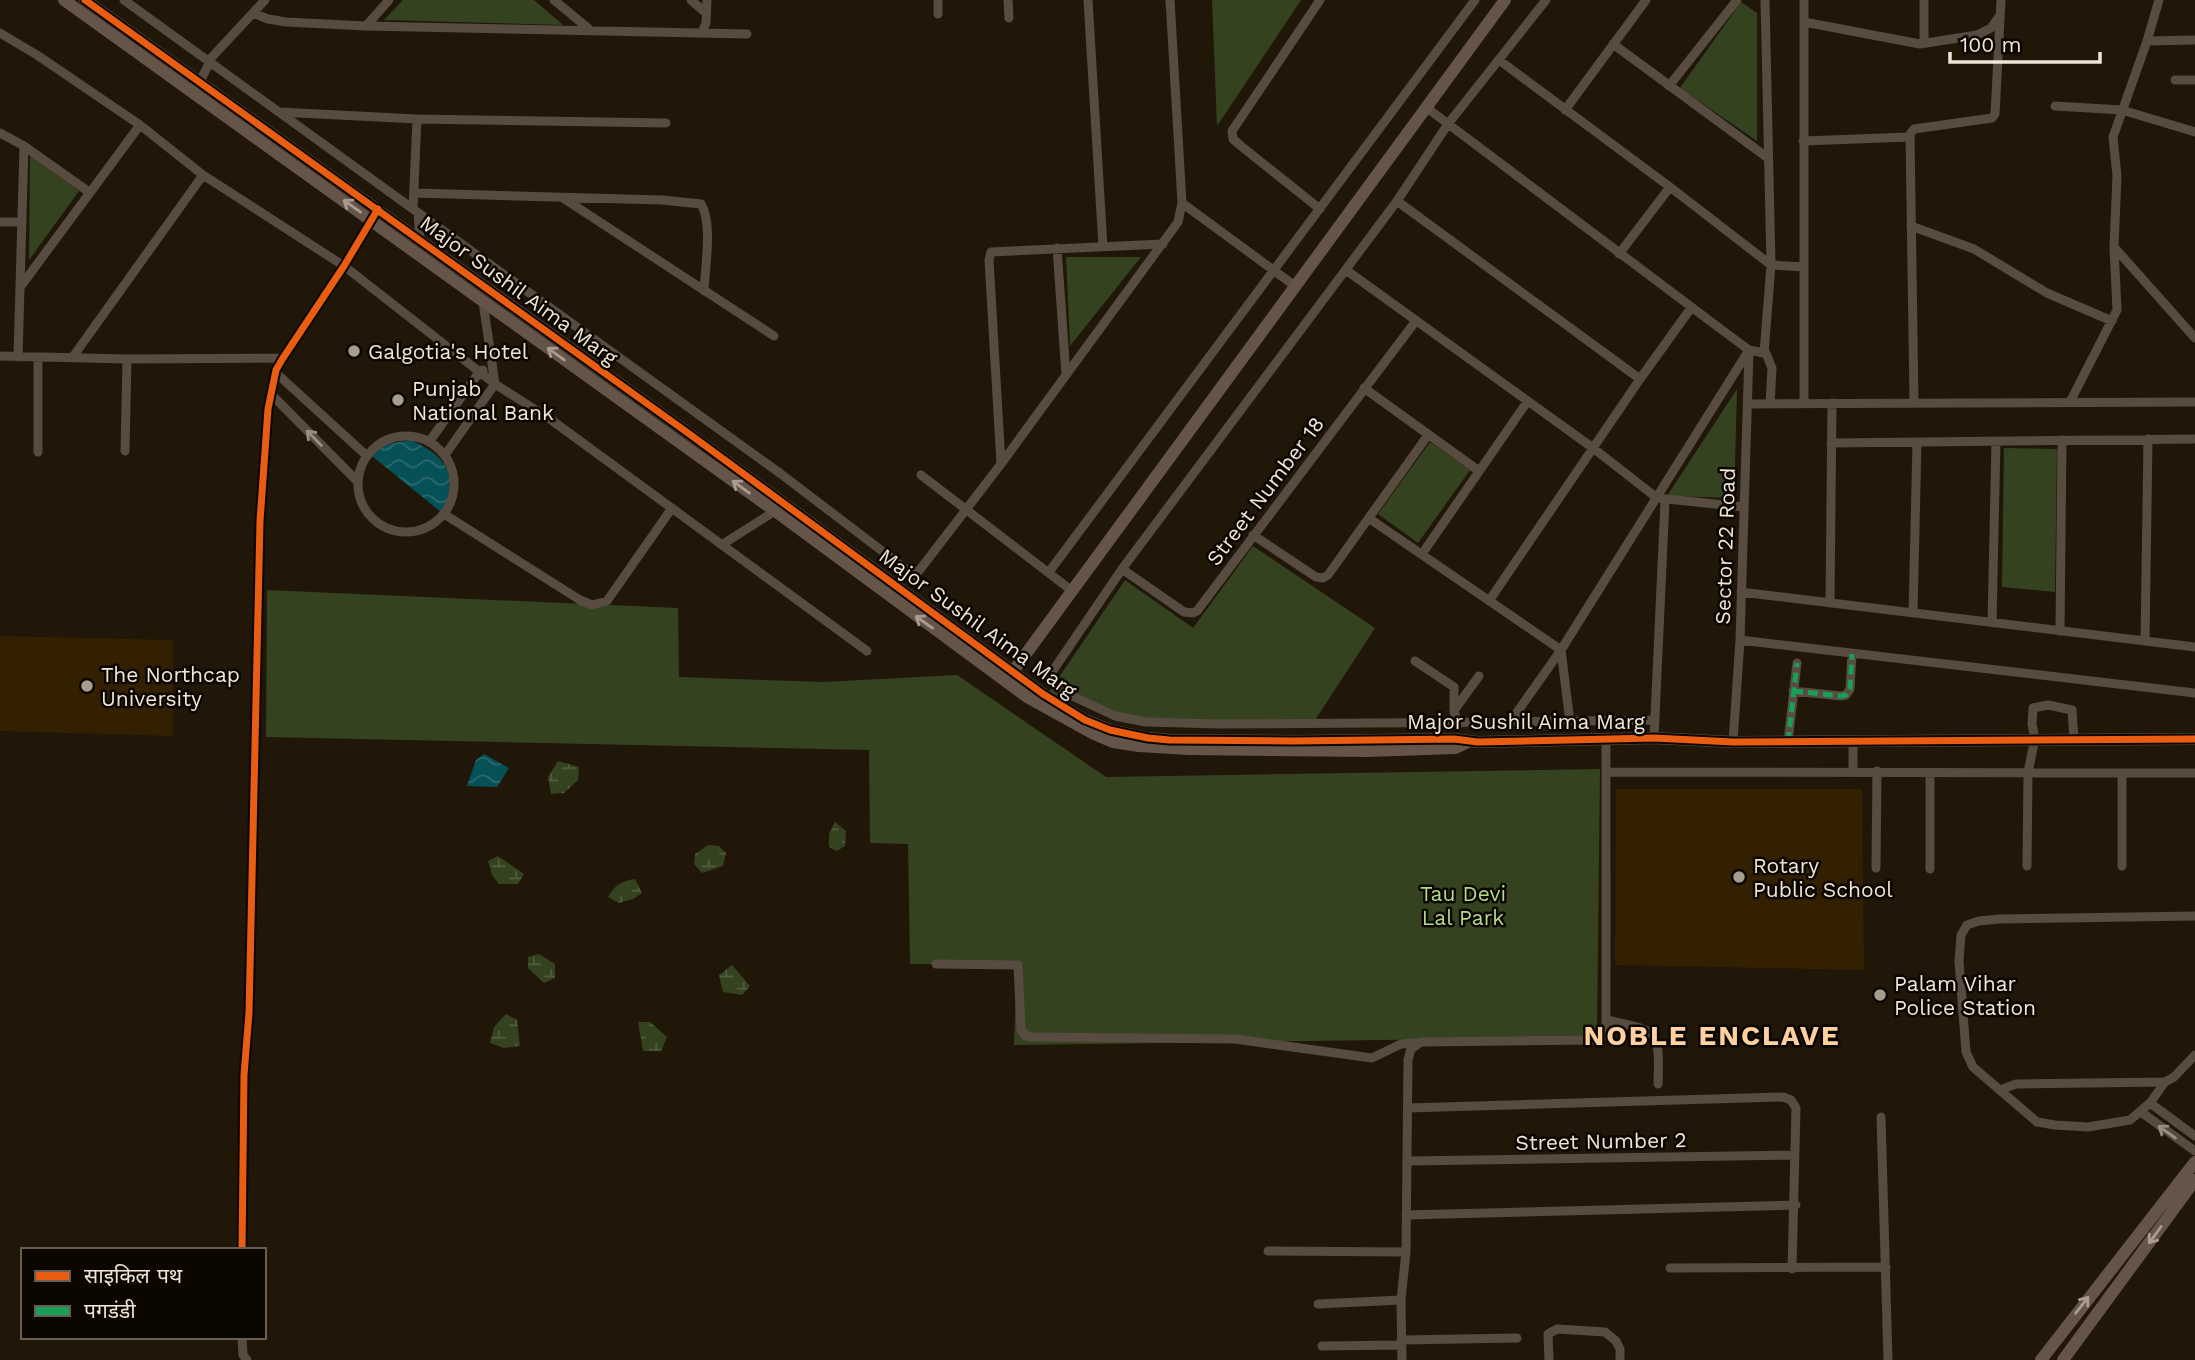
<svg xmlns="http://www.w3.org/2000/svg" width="2195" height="1360" viewBox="0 0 2195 1360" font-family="'Work Sans','Noto Sans Devanagari',sans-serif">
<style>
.built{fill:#322001}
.wetland{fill:url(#wetland-marsh)}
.green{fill:#35421f}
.water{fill:url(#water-waves)}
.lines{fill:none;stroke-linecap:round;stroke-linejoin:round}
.street{stroke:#584b40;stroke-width:9}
.secondary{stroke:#655549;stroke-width:12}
.quiet{stroke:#1a9f57;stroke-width:5;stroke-dasharray:10 5;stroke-linecap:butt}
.cycleway-casing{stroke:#0c0601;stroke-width:11}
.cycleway{stroke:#e95d12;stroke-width:7}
.oneway{stroke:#aa9d90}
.oneway2{stroke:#9c9084}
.poi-dot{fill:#a79d8e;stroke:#0c0601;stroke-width:2.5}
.labels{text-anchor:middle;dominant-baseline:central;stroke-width:5;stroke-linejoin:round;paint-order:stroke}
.street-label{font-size:21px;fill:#f0e5d6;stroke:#0c0601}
.poi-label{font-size:21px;fill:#f0e5d6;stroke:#0c0601;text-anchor:start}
.park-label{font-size:21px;fill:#b3db87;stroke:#0c0601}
.district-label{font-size:28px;font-weight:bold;letter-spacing:2px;fill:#fdd0a1;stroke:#0c0601}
</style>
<defs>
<pattern id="wetland-marsh" width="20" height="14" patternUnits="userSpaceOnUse" patternTransform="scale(1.75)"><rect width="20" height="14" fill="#35421f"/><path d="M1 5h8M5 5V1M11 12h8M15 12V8" fill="none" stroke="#535d3f"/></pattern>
<pattern id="water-waves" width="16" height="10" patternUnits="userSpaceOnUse" patternTransform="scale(1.75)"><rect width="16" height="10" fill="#065057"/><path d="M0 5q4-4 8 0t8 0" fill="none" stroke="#2b696e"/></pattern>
</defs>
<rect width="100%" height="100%" fill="#201709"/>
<path class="built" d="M 0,636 L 173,640 L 173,736 L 0,731 Z
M 1616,789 L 1862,789 L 1864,970 L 1615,965 Z"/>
<path class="wetland" d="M 558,761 L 579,767 L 578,780 L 564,793 L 551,794 L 548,777 Z
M 835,822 L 846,831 L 845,846 L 837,851 L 829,847 L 829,834 Z
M 708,845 L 719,846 L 726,853 L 723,866 L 702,873 L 694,864 L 695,854 Z
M 498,856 L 524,874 L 518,884 L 499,884 L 492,875 L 488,861 Z
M 635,879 L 642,893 L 633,899 L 619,903 L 608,897 C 615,885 621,881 635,879 Z
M 539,954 L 555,964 L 555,978 L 544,983 L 528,968 L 528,957 Z
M 732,965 L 750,986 L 742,995 L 723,992 L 719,975 Z
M 506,1014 L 517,1020 L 520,1046 L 504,1048 L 490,1043 L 494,1027 Z
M 638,1022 L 650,1022 L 667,1037 L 661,1051 L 643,1051 Z"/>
<path class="green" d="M 403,0 L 534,0 L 563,25 L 384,20 Z
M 1212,0 L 1301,0 L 1217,126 Z
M 1741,2 L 1757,13 L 1757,141 L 1680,88 Z
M 30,155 L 79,191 L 29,260 Z
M 1066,257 L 1141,257 L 1070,346 Z
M 1737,389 L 1734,498 L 1667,496 Z
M 1430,442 L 1470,470 L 1418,543 L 1378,514 Z
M 2004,448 L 2057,449 L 2055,592 L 2002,587 Z
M 1253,546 L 1375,628 L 1310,728 L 1192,727 L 1115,717 L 1049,692 L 1125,580 L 1193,628 Z
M 267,590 L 678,608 L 679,677 L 823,682 L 957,675 L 1106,777 L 1600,769 L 1597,1037 L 1014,1045 L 1017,964 L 910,964 L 908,844 L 870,843 L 869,750 L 266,737 Z"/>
<path class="water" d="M 411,440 C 447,457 459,474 442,513 L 372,456 L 386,444 Z
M 484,754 L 509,768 L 497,787 L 467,786 L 476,760 Z"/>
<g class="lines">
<path class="street" d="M 124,0 L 413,209
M 554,0 L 589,29
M 691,0 L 706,13
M 938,0 L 938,14
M 1008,0 L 1009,18
M 1088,0 L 1103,247
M 1546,0 L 1448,124 L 1397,201 L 1122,569 L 1052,672 L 1054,683 L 1068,694 L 1115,716 L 1146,722 L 1218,724 L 1510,722 L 1561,650 L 1749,350
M 1804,0 L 1804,403
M 253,13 L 268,19 L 286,22 L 366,26 L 747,34
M 1804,22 L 1920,44 L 1977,35 L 1991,28 L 1999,17
M 366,26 L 389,0
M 702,32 L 706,23 L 707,0
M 0,33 L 37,55 L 140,125 L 203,175 L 344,266 L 495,384 L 550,419 L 867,651
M 2147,41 L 2195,40
M 1924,43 L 1924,0
M 1613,44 L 1768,158
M 1499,60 L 1670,187 L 1771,265 L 1804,267
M 2175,80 L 2195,80
M 198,86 L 212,57 L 265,0
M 1669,86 L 1737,0
M 2055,106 L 2122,110 L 2195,132
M 1427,108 L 1722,330 L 1749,350 L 1764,353 L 1771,265 L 1765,0
M 1565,110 L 1646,0
M 279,112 L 417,119 L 666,123
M 417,119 L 413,209 L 781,474 L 915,576 L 1001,464 L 1178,222 L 1182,203 L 1170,0
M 0,133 L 24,146 L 89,192
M 1803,141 L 1909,137
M 415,193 L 662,200 L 701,204 C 713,223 705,268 704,291
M 563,198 L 774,336
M 1397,201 L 1640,379
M 1182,203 L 1295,286
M 1320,209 L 1241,146 L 1233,139 L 1232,131 L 1320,0
M 418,213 L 420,240
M 0,222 L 22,222
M 1911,226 L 1974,249 L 2047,293 L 2112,321
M 2114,247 L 2195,338
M 1057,248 L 1066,375
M 1619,254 L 1670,187
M 1346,270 L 1593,448 L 1657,498 L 1744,507
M 21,286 L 140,125
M 1765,351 L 1772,368 L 1770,404
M 0,356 L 127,359 L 283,358
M 18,357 L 24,146
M 38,357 L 38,452
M 72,358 L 203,175
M 276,373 L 367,456
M 1364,388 L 1479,471
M 271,394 L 358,482
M 2070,402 L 2117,310 L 2114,247 L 2117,176 L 2113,137 L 2147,41 L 2159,0
M 1914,403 L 1910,134 L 1914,129 L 1992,118 L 1995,114 L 2001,0
M 1748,404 L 2195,402
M358 484a48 48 0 1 1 96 0a48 48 0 1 1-96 0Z
M 429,442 L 480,371 L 483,370
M 1831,443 L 2195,439
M 125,451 L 127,359
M 445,455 L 495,384 L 483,302
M 1001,464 L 989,260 L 991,252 L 1163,244
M 921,475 L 1071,590
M 444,514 L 580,600 L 592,605 L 607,601 L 672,508
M 1370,519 L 1561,650 L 1570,722
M 1253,535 L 1316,577 L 1323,578 L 1328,575 L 1428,435
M 723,544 L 775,511
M 1422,554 L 1527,402
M 1122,569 L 1184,612 L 1193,613 L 1197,611 L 1415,322
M 1049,572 L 1475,0
M 1741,592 L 2195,647
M 1489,601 L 1640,379 L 1691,308
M 1830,603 L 1832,403
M 1913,613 L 1917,442
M 1992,623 L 1996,441
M 2060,631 L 2062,440
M 1740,640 L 2195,693
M 2145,641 L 2148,439
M 1415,661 L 1454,687 L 1454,711 L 1457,722
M 1793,691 L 1841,696 L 1846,695 L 1850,689 L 1852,654
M 1455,709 L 1479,676
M 1510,722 L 1655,720
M 1654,738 L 1665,501
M 1733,742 L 1740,640 L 1749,352
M 1788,742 L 1797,663
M 1853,771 L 1853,742
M 1607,772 L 2195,773
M 1930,773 L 1930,869
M 2027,866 L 2028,772 L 2035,739 L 2032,724 L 2033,708 L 2048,705 L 2072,710 L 2074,739
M 2122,866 L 2122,774
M 1876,868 L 1877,771
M 936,964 L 1018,965 L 1021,1030 L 1026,1036 L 1032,1037 L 1235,1039 L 1372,1058 L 1401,1044 L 1416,1043
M 1607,1020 C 1658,1031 1660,1029 1658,1084
M 2165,1082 L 2150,1103 L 2130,1120 L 2088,1127 L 2055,1125 L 2037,1122 L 1973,1067 L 1966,1052 L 1959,961 L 1961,935 L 1967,925 L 1979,921 L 1999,919 L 2195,916
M 2000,1090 L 2016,1084 L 2165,1082 L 2174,1077 L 2195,1055
M 2150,1103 L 2195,1136
M 1408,1108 L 1783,1097 L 1791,1100 L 1796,1108 L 1792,1269
M 2141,1112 L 2195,1151
M 1881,1117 L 1888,1360
M 1408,1161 L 1795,1155
M 1406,1215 L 1796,1205
M 242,1250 L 244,1075 L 249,1013 L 260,521 L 268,409 L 276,370 L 283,358 L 344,266 L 373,217
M 1268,1251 L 1406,1252
M 1670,1268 L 1886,1267
M 1318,1304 L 1401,1300
M 242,1337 L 243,1355 L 247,1360
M 1401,1340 L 1517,1338
M 1322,1346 L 1401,1345
M 1402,1360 L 1401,1300 L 1406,1252 L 1408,1060 L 1411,1049 L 1421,1042 L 1595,1040 L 1604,1036 L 1606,1031 L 1606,739
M 1549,1360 L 1548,1334 L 1557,1329 L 1605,1332 L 1616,1341 L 1620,1349 L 1620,1360"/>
<path class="secondary" d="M 64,0 L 775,511 L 1027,697 L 1094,734 L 1113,742 L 1139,746 L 1189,749 L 1368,751 L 1455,748 L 1468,742
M 85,0 L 688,433 L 1043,694 L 1085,720 L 1110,730 L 1148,738 L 1169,740 L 1293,741 L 1454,739 L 1478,742 L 1654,738 L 1733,742 L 2195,739
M 1009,677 L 1505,0
M 2041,1360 L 2195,1162
M 2063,1360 L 2195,1180"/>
<path class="quiet" d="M 1793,691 L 1841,696 L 1846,695 L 1850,689 L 1852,654
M 1788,742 L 1797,663"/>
<g class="cycleway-casing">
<path id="cycleway" d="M 85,0 L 688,433 L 1043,694 L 1085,720 L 1110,730 L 1148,738 L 1169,740 L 1293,741 L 1454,739 L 1478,742 L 1654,738 L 1733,742 L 2195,739
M 242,1250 L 244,1075 L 249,1013 L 260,521 L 268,409 L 276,370 L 283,358 L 344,266 L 378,209"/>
</g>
<use href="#cycleway" class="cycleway"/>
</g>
<defs><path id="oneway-shaft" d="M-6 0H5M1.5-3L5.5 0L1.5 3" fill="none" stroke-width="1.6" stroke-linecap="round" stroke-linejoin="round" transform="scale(1.75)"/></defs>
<g class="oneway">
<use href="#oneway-shaft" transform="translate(352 206) rotate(-145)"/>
<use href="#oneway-shaft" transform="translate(556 354) rotate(-144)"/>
<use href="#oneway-shaft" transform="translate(741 487) rotate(-144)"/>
<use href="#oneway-shaft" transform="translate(924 622) rotate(-145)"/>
<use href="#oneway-shaft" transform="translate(2155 1235) rotate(126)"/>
<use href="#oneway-shaft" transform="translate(2082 1305) rotate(-52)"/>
</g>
<g class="oneway2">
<use href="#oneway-shaft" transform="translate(314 438) rotate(-135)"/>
<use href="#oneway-shaft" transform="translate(2167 1132) rotate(-145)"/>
</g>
<g class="poi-dot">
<circle cx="354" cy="351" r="7"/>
<circle cx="398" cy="400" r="7"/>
<circle cx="87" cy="686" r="7"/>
<circle cx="1739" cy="877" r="7"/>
<circle cx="1880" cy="995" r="7"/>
</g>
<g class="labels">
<g class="street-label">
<text transform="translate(519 290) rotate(36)">Major Sushil Aima Marg</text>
<text transform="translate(1265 491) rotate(-53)">Street Number 18</text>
<text transform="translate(1725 546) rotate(-88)">Sector 22 Road</text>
<text transform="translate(978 623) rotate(36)">Major Sushil Aima Marg</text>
<text x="1526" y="721">Major Sushil Aima Marg</text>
<text transform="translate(1601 1141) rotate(-1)">Street Number 2</text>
</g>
<g class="poi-label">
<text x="368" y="351">Galgotia's Hotel</text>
<text x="412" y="388">Punjab<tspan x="412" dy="24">National Bank</tspan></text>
<text x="101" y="674">The Northcap<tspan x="101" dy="24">University</tspan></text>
<text x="1753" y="865">Rotary<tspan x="1753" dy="24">Public School</tspan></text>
<text x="1894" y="983">Palam Vihar<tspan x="1894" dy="24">Police Station</tspan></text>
</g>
<g class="park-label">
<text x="1463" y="893">Tau Devi<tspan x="1463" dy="24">Lal Park</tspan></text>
</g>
<g class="district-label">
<text x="1712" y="1035">NOBLE ENCLAVE</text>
</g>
</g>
<rect x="21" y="1248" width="245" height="91" fill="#0c0601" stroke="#675f56" stroke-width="2"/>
<rect x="35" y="1271" width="35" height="10" fill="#e95d12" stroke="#675f56" stroke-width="2"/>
<text x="84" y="1283" font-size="21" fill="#f0e5d6">साइकिल पथ</text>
<rect x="35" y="1306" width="35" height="10" fill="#1a9f57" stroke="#675f56" stroke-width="2"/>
<text x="84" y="1318" font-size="21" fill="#f0e5d6">पगडंडी</text>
<path d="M1950 52v10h150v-10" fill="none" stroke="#f0e5d6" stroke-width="3.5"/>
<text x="1960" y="52" font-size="21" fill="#f0e5d6" stroke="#0c0601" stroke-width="5" paint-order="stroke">100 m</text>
</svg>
